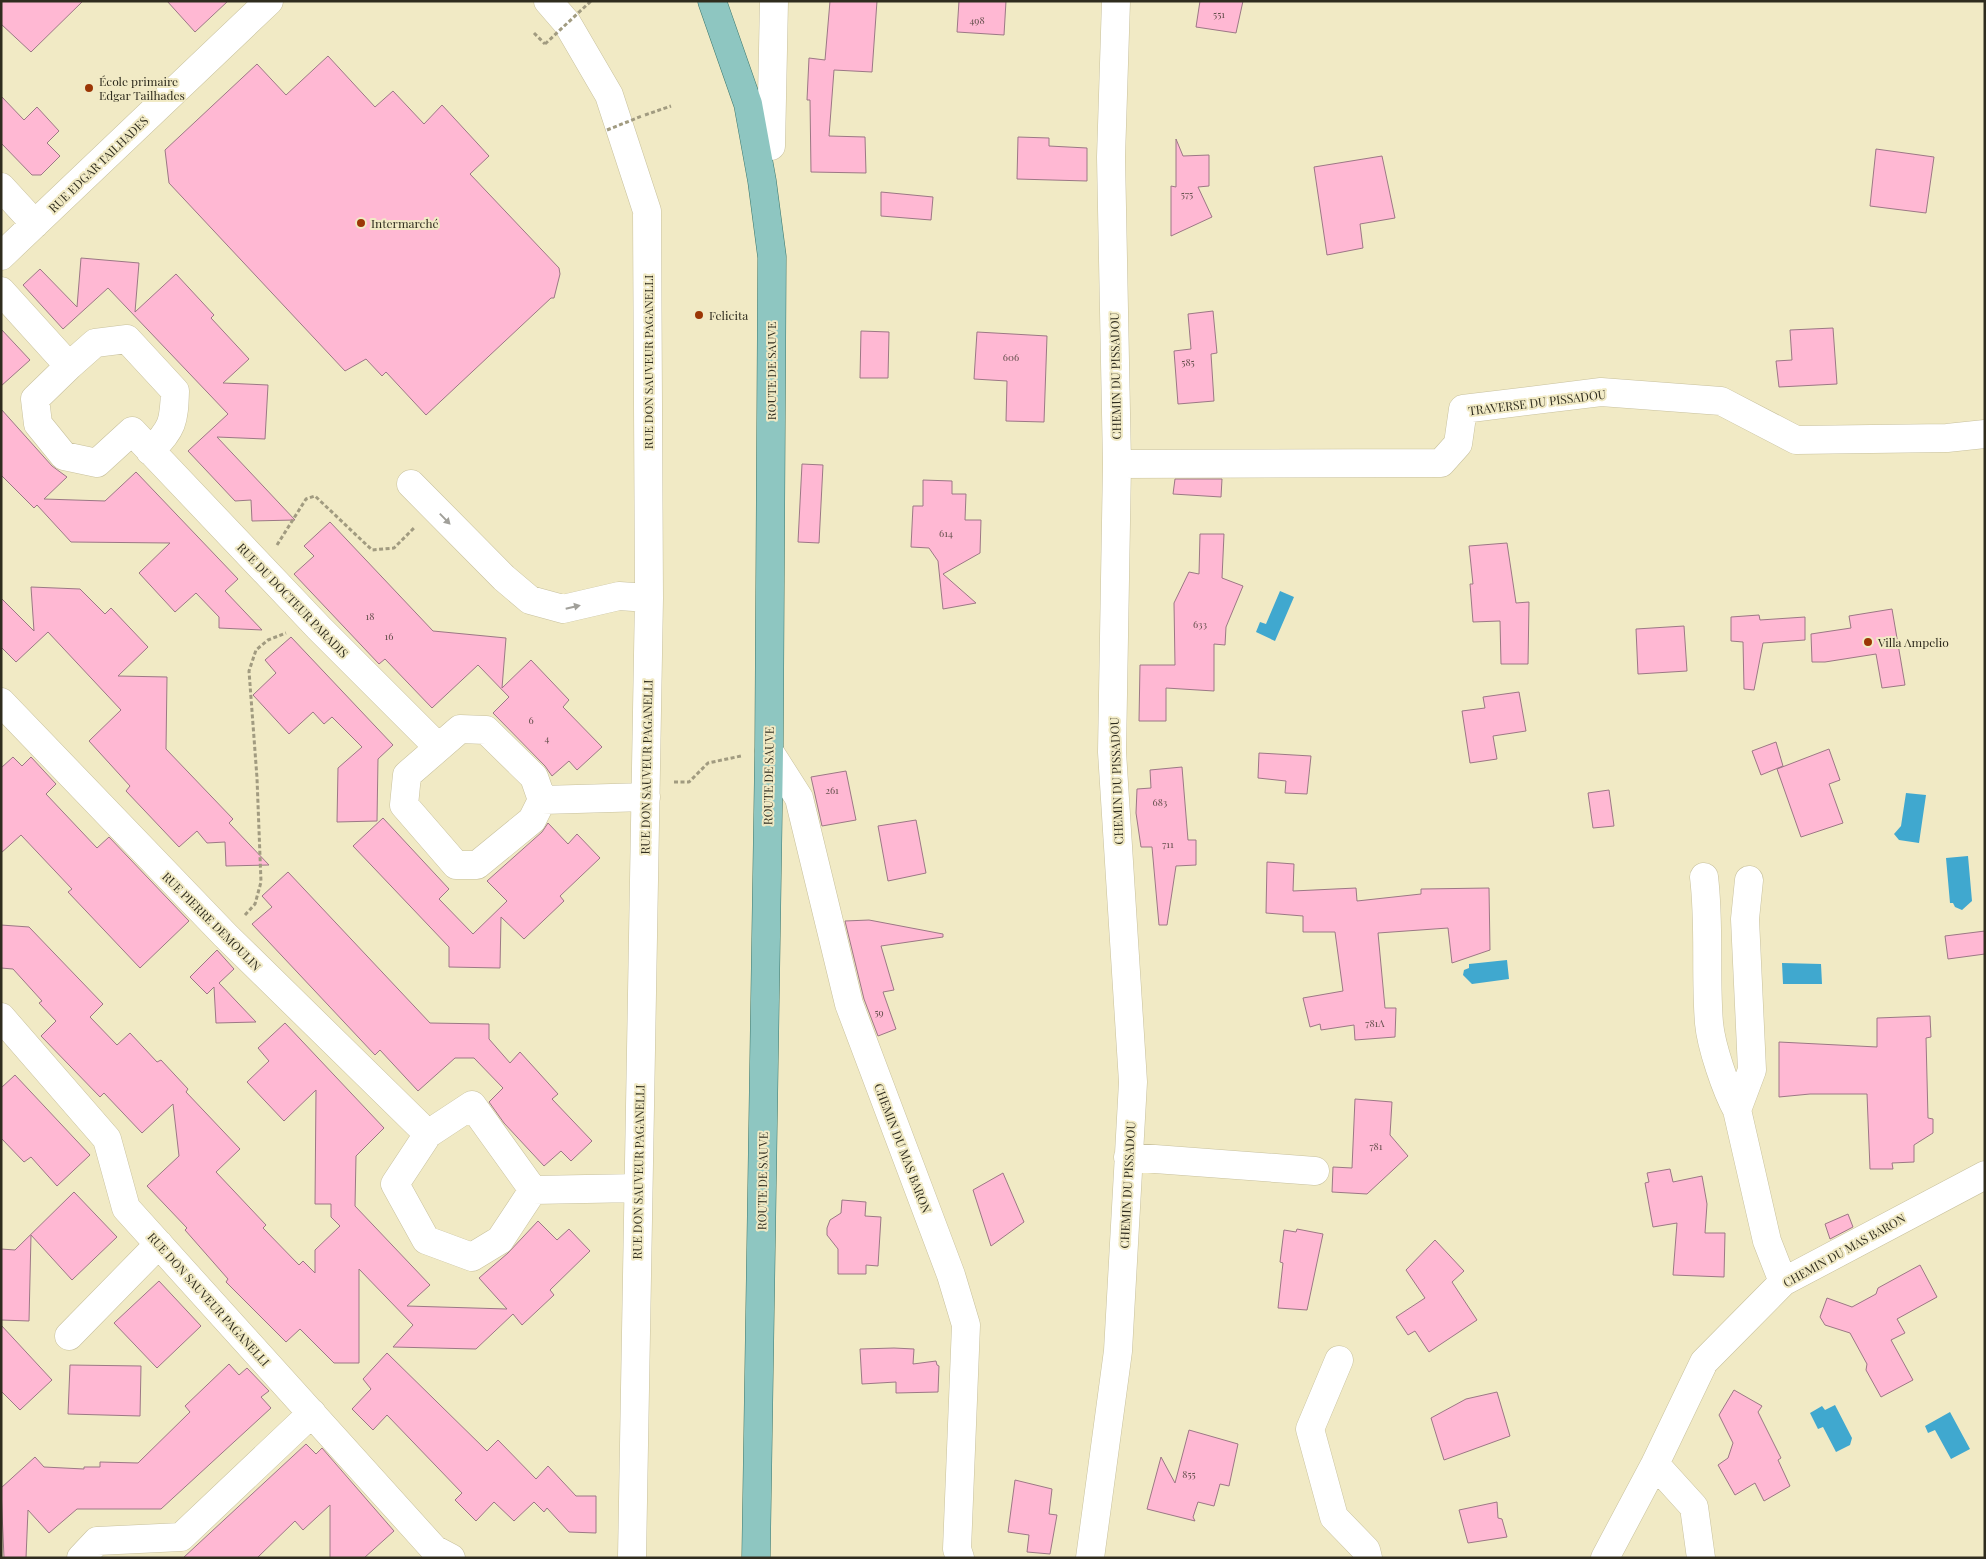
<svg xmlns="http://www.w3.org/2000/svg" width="1986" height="1559" viewBox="0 0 1986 1559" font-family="'Playfair Display',serif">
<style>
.water{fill:#40a8cf}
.building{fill:#ffb8d3;stroke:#9c7885}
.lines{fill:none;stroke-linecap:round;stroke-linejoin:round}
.minor-casing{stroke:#c8c19d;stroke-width:29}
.major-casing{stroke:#3c776d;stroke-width:29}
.path{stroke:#a19b80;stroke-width:3;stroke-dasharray:4 2.5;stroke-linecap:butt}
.minor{stroke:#fff;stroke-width:28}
.major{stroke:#8ec6c1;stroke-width:28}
.path-bridge{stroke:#a19b80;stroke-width:3;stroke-dasharray:4 2.5;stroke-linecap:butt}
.oneway{fill:#a1a09a}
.poi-dot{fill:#9b3605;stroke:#f1eac5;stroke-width:2}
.labels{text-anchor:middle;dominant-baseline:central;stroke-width:4;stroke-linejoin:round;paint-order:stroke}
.number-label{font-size:10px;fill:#634f4b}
.poi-label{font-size:12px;fill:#2f2c1e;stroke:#f1eac5;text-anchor:start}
.street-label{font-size:12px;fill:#2f2c1e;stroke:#f1eac5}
</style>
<rect width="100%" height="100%" fill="#f1eac5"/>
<path class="water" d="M 1280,591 L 1294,597 L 1275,641 L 1256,632 L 1260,622 L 1266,624 Z
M 1906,793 L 1926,795 L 1919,843 L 1899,840 L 1894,834 L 1901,826 Z
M 1968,856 L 1972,901 L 1962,910 L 1955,907 L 1953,903 L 1950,903 L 1946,858 Z
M 1507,960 L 1509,979 L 1472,984 L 1463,975 L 1464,970 L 1469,968 L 1469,964 Z
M 1782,963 L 1821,964 L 1822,984 L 1783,984 Z
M 1835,1405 L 1852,1438 L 1850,1445 L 1836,1452 L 1823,1427 L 1818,1429 L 1810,1413 L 1822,1406 L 1825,1410 Z
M 1950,1412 L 1970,1449 L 1951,1459 L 1935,1430 L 1928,1433 L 1925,1426 Z"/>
<path class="building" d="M 1,1 L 83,1 L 31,52 L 1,24 Z
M 167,1 L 228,1 L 195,32 Z
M 830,1 L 877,1 L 872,72 L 834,70 L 829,136 L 865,137 L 866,173 L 811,172 L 810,100 L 807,100 L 809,58 L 825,60 Z
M 959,1 L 1006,1 L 1004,35 L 957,32 Z
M 1200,1 L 1243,1 L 1236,33 L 1196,27 Z
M 328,56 L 375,107 L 393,91 L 424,124 L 442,105 L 489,156 L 470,174 L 559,268 L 560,274 L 554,298 L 551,298 L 426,415 L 386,372 L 382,376 L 366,359 L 345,371 L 169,183 L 165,150 L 257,64 L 286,95 Z
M 1,96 L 24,120 L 37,107 L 59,131 L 47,143 L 60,156 L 41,175 L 32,175 L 1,143 Z
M 1018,137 L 1049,138 L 1049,146 L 1087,148 L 1087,181 L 1017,179 Z
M 1176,139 L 1183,156 L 1209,155 L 1209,186 L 1198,187 L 1212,217 L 1171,236 L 1171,186 L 1176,187 Z
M 1876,149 L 1934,157 L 1926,213 L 1870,206 Z
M 1382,156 L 1395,218 L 1360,224 L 1363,248 L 1327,255 L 1314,167 Z
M 881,192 L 933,197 L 931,220 L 881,216 Z
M 81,258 L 139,263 L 135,312 L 176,274 L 214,315 L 211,318 L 249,359 L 223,383 L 268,385 L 265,439 L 217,437 L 295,520 L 252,521 L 251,500 L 235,501 L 188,451 L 228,414 L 108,288 L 63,329 L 23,285 L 40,269 L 77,307 Z
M 1213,311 L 1217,353 L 1211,354 L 1214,401 L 1178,404 L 1174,351 L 1191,349 L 1188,314 Z
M 1833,328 L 1837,384 L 1779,387 L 1776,361 L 1792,360 L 1790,330 Z
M 1,329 L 30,360 L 1,386 Z
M 861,331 L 889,332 L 888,378 L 860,378 Z
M 977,332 L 1047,336 L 1044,422 L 1006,421 L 1007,381 L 974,379 Z
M 1,409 L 52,466 L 67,477 L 44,499 L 105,501 L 136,472 L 238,579 L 225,591 L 262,630 L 219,628 L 219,617 L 196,593 L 175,612 L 139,573 L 170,543 L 71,542 L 37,505 L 34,508 L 1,475 Z
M 802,464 L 823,465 L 819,543 L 798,542 Z
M 1175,479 L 1222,479 L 1221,497 L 1173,494 Z
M 923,480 L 952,481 L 952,494 L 966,494 L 965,520 L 981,520 L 980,553 L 943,574 L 976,603 L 943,609 L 938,561 L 929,548 L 911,547 L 913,506 L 923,506 Z
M 330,522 L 433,631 L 506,638 L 502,688 L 531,660 L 569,700 L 563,707 L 602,747 L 577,770 L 569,761 L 552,776 L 545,766 L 493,713 L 509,697 L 478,665 L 432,708 L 385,659 L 379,664 L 294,574 L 314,556 L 304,546 Z
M 1200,534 L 1224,534 L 1222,578 L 1243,586 L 1226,627 L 1225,645 L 1214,644 L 1214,691 L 1166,688 L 1166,721 L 1139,721 L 1140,665 L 1175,665 L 1174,603 L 1189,572 L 1199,574 Z
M 1507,543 L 1516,603 L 1529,602 L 1528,664 L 1501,664 L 1500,621 L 1473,622 L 1470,584 L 1473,584 L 1469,546 Z
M 31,587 L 80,589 L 105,614 L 111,608 L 148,647 L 118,676 L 167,677 L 166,749 L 233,819 L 229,823 L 269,865 L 226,866 L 225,842 L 207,843 L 197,831 L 179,847 L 126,791 L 130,786 L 89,741 L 121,710 L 48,632 L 16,662 L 1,647 L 1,598 L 34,631 Z
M 1892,609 L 1905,685 L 1882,688 L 1876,654 L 1825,662 L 1812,662 L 1811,634 L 1851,628 L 1849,616 Z
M 1759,615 L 1760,620 L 1805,617 L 1805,640 L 1763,643 L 1754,690 L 1744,689 L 1743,642 L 1731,641 L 1731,617 Z
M 1684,626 L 1687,671 L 1638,674 L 1636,629 Z
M 291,637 L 393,745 L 378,759 L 377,821 L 337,822 L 338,768 L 362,747 L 332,717 L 324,724 L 313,712 L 289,734 L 253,695 L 276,673 L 265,660 Z
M 1519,692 L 1526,731 L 1493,736 L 1497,759 L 1470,763 L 1462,711 L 1485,708 L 1483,697 Z
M 1776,742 L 1783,766 L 1761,775 L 1752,751 Z
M 1829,749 L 1840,780 L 1829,784 L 1843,823 L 1801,837 L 1777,769 Z
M 1259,753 L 1311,756 L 1307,794 L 1285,793 L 1286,781 L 1258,778 Z
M 13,757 L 22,766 L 31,757 L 56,784 L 46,794 L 97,848 L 109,837 L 189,921 L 140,968 L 68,892 L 72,889 L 21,835 L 1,853 L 1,768 Z
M 1182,767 L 1188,840 L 1196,840 L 1196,865 L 1176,866 L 1167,925 L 1159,925 L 1152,847 L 1141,847 L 1136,813 L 1137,789 L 1151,788 L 1150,770 Z
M 846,771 L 856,820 L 822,826 L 811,777 Z
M 1609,790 L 1614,826 L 1593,828 L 1588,793 Z
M 383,818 L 449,889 L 439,899 L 473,934 L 507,901 L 487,881 L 542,832 L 548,823 L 568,844 L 577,834 L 600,858 L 560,896 L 564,901 L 524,939 L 501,917 L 500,968 L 449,967 L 449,947 L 353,846 Z
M 916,820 L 926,873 L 888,881 L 878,826 Z
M 1267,862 L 1294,864 L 1293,891 L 1356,888 L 1357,901 L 1421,894 L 1421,889 L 1489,888 L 1490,950 L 1452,963 L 1448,928 L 1378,933 L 1385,1008 L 1396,1008 L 1395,1037 L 1355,1040 L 1354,1025 L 1321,1030 L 1320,1024 L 1310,1027 L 1303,998 L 1343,991 L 1335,932 L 1303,932 L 1303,916 L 1266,913 Z
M 288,872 L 430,1023 L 489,1024 L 489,1039 L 510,1063 L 520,1052 L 558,1094 L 552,1099 L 592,1141 L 571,1161 L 561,1151 L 544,1166 L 504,1123 L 489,1102 L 503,1088 L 474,1058 L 455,1058 L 418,1091 L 380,1050 L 375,1055 L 252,924 L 272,907 L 262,896 Z
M 869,920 L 943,934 L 943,937 L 881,946 L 894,990 L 883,992 L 896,1029 L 878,1036 L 864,999 L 845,921 Z
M 1,925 L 29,927 L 103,1004 L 90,1017 L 117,1045 L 130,1033 L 157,1062 L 161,1060 L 188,1089 L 186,1092 L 240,1149 L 216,1172 L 266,1225 L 263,1228 L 299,1265 L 303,1261 L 315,1273 L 315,1250 L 340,1226 L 331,1217 L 331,1204 L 315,1204 L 316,1090 L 284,1121 L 247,1082 L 269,1061 L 258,1048 L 285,1023 L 384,1128 L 356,1156 L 355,1206 L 430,1285 L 407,1306 L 507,1309 L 479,1278 L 508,1253 L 538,1221 L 557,1240 L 569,1229 L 590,1251 L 550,1290 L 554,1295 L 522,1325 L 513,1314 L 476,1349 L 393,1347 L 413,1325 L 359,1269 L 359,1363 L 334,1363 L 300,1329 L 286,1342 L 226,1282 L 228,1279 L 185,1230 L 187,1228 L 147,1186 L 179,1156 L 173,1104 L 142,1133 L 104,1093 L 100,1097 L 41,1036 L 56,1021 L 39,1003 L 42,1001 L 13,969 L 1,968 Z
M 1985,931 L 1985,954 L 1948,959 L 1945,936 Z
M 217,950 L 234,969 L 219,983 L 256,1022 L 216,1023 L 214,987 L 207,994 L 190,977 Z
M 1930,1016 L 1931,1037 L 1926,1038 L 1928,1118 L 1933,1119 L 1933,1133 L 1914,1145 L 1914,1162 L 1892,1163 L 1893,1169 L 1870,1169 L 1867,1094 L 1810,1094 L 1779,1097 L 1779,1042 L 1877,1047 L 1877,1018 Z
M 15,1075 L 90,1155 L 57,1186 L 31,1157 L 24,1162 L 1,1138 L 1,1088 Z
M 1355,1099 L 1392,1102 L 1390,1135 L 1408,1156 L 1367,1194 L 1332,1192 L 1333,1167 L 1352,1168 Z
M 1670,1169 L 1673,1182 L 1702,1176 L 1707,1204 L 1705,1233 L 1725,1233 L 1724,1277 L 1673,1275 L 1677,1223 L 1653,1227 L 1645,1183 L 1649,1182 L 1647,1173 Z
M 1003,1173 L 1024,1222 L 991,1246 L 973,1190 Z
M 74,1192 L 117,1237 L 72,1280 L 31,1235 L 29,1321 L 1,1320 L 1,1249 L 15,1250 Z
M 842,1200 L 866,1202 L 865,1216 L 881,1217 L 878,1266 L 866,1265 L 866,1274 L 838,1274 L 838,1249 L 827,1235 L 827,1228 L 830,1220 L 841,1213 Z
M 1848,1214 L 1853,1227 L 1830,1239 L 1825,1224 Z
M 1297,1229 L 1323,1234 L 1307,1310 L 1278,1308 L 1283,1263 L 1280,1262 L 1284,1230 L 1296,1232 Z
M 1435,1240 L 1464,1271 L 1452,1282 L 1477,1320 L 1429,1352 L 1415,1331 L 1408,1335 L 1396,1317 L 1425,1298 L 1406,1270 Z
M 1920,1265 L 1937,1297 L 1897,1319 L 1905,1333 L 1891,1340 L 1913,1380 L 1881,1397 L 1866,1370 L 1867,1364 L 1850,1333 L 1825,1325 L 1820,1317 L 1827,1298 L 1852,1307 L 1876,1294 L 1878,1288 Z
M 159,1281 L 201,1326 L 157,1368 L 114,1323 Z
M 1,1325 L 52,1380 L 20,1410 L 1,1391 Z
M 894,1348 L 914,1349 L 913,1364 L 936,1361 L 937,1365 L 939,1366 L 938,1392 L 896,1393 L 896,1382 L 862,1384 L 860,1349 Z
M 387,1353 L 487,1451 L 498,1440 L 536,1479 L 548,1466 L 576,1496 L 596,1496 L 596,1533 L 569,1532 L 547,1508 L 544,1512 L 534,1502 L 514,1521 L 494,1502 L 476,1521 L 455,1500 L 462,1493 L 387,1415 L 373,1430 L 352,1409 L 371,1389 L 363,1379 Z
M 229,1364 L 239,1375 L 247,1368 L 269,1391 L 261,1397 L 271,1408 L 161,1509 L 77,1509 L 49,1533 L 28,1510 L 26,1558 L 4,1558 L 1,1488 L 35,1457 L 44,1467 L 84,1469 L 84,1467 L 100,1467 L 100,1462 L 138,1463 L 190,1412 L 185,1406 Z
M 70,1365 L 141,1366 L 140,1416 L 68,1414 Z
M 1734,1390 L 1762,1406 L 1758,1412 L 1781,1458 L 1778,1460 L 1790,1486 L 1764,1501 L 1755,1483 L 1735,1495 L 1718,1465 L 1728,1458 L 1733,1443 L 1719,1415 Z
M 1497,1392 L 1510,1436 L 1444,1460 L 1431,1418 L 1466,1399 Z
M 1189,1430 L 1238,1444 L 1229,1486 L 1220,1484 L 1214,1506 L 1198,1502 L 1193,1517 L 1195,1521 L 1147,1509 L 1161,1457 L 1175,1483 Z
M 306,1444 L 316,1454 L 322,1448 L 394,1531 L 364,1558 L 330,1558 L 330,1505 L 303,1530 L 295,1521 L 257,1558 L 183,1558 Z
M 1015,1480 L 1052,1489 L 1049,1514 L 1057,1515 L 1050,1554 L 1027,1552 L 1029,1535 L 1008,1532 Z
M 1497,1502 L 1498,1518 L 1502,1519 L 1507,1537 L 1468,1543 L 1459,1510 Z"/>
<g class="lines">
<g class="minor-casing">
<path id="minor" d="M 548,1 L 567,23 L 609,95 L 647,211 L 649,598 L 632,1558
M 771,146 L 774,1
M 1,187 L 35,224
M 1,256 L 269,1
M 1,291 L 69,366 L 35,399 L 38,424 L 64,456 L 97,463 L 132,431 L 319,628 L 437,746
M 69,366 L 95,343 L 127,339 L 175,391 C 174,421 173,429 150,451
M 1117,464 L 1441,463 L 1458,444 L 1463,409 L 1601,392 L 1721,401 L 1796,440 L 1947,438 L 1985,434
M 411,484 L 504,578 L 530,600 L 563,609 L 619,596 L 649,598
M 1,702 L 225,935 L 428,1134 L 472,1105 L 533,1190
M 460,729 L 486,730 L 534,777 L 542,800 L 532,820 L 477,865 L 456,865 L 404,805 L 407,775 Z
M 769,751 L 799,798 L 849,1004 L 951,1275 L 966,1325 L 957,1549 L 960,1558
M 542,800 L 646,797
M 1704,877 C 1710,926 1705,974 1709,1023 C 1711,1046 1726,1090 1737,1110
M 1749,880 L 1745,919 L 1752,1070 L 1737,1110 L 1767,1241 L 1783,1282
M 1,1017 L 107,1139 L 126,1208 L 434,1549 L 451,1558
M 428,1134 L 395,1184 L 426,1240 L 472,1257 L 500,1240 L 533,1190 L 638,1188
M 1128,1157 L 1315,1171
M 69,1336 L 159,1244
M 1339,1360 L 1310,1429 L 1334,1517 L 1366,1550 L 1368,1558
M 1655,1464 L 1694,1507 L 1701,1558
M 81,1558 L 97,1541 L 181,1537 L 312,1413
M 1090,1558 L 1118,1351 L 1133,1082 L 1112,752 L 1117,464 L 1111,157 L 1116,1
M 1605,1558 L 1655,1464 L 1704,1362 L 1783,1282 L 1985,1175"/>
</g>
<g class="major-casing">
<path id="major" d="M 712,1 L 748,104 L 762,181 L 772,257 L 769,751 L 756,1558"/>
</g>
<path class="path" d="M 534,33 L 545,44
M 645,115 L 671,106
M 277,545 L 306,499 L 315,496 L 372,550 L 394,548 L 415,527
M 674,782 L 689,782 L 708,763 L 741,756
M 245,915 L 255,904 L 261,882 L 257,778 L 249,671 L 256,650 L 268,640 L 286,633"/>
<use href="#minor" class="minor"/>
<use href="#major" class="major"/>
<path class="path-bridge" d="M 545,44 L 591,1
M 607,130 L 642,116"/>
</g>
<defs><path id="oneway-solid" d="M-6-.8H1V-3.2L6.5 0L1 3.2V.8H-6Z" transform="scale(1.25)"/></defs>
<g class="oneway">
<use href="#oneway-solid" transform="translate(445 519) rotate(46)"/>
<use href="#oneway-solid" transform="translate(573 607) rotate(-13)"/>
</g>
<g class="poi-dot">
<circle cx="89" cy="88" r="5"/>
<circle cx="361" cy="223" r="5"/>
<circle cx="699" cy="315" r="5"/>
<circle cx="1868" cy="642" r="5"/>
</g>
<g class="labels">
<g class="number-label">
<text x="1219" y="14">551</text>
<text x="977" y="20">498</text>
<text x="1187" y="194">575</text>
<text x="1011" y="357">606</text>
<text x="1188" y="362">585</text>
<text x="946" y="533">614</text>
<text x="370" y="616">18</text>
<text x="1200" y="624">633</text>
<text x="389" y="636">16</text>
<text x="531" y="720">6</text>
<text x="547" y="738">4</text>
<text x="832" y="790">261</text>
<text x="1160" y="802">683</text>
<text x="1168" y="844">711</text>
<text x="879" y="1012">59</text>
<text x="1375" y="1023">781A</text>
<text x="1376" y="1146">781</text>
<text x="1189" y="1474">855</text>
</g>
<g class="poi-label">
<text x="99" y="81">École primaire<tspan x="99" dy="14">Edgar Tailhades</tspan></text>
<text x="371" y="223">Intermarché</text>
<text x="709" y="315">Felicita</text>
<text x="1878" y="642">Villa Ampelio</text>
</g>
<g class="street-label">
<text transform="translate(98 164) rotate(-44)">RUE EDGAR TAILHADES</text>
<text transform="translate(648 362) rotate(-90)">RUE DON SAUVEUR PAGANELLI</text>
<text transform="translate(771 371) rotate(-90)">ROUTE DE SAUVE</text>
<text transform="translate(1115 376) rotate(-91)">CHEMIN DU PISSADOU</text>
<text transform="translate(1537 402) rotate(-7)">TRAVERSE DU PISSADOU</text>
<text transform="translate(293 600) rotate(46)">RUE DU DOCTEUR PARADIS</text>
<text transform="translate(646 767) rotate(-89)">RUE DON SAUVEUR PAGANELLI</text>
<text transform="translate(768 776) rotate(-89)">ROUTE DE SAUVE</text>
<text transform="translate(1116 781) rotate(-92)">CHEMIN DU PISSADOU</text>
<text transform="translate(212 921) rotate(45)">RUE PIERRE DEMOULIN</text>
<text transform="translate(903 1148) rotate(69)">CHEMIN DU MAS BARON</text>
<text transform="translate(638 1172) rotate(-89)">RUE DON SAUVEUR PAGANELLI</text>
<text transform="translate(762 1181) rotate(-89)">ROUTE DE SAUVE</text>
<text transform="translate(1127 1185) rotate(-87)">CHEMIN DU PISSADOU</text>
<text transform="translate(1844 1250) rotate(-29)">CHEMIN DU MAS BARON</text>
<text transform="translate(209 1299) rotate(48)">RUE DON SAUVEUR PAGANELLI</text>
</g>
</g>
<rect width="1986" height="1559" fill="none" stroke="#2f2c1e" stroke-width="5"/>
</svg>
